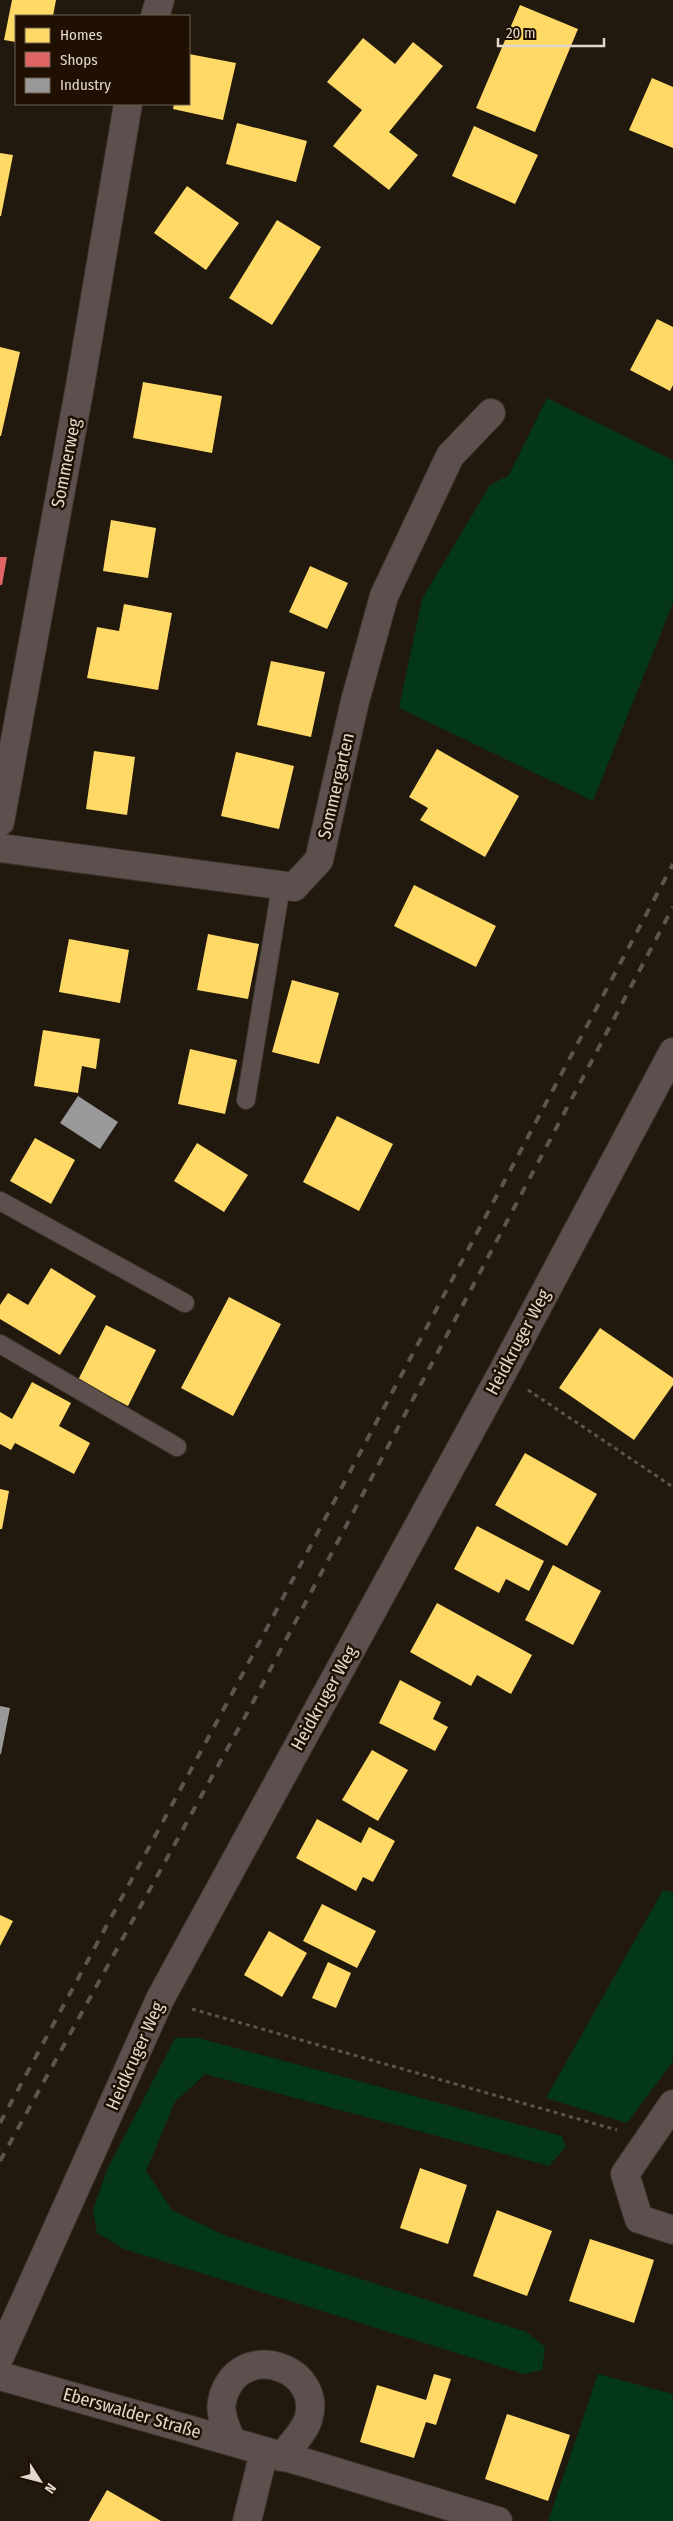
<svg xmlns="http://www.w3.org/2000/svg" width="673" height="2521" viewBox="0 0 673 2521" font-family="'Fira Sans Condensed',sans-serif">
<style>
.green{fill:#043619}
.homes{fill:#ffd966}
.shops{fill:#e06666}
.industry{fill:#999}
.lines{fill:none;stroke-linecap:round;stroke-linejoin:round}
.lane-casing{stroke:#3a332a;stroke-width:20}
.street-casing{stroke:#3a332a;stroke-width:30}
.path{stroke:#5f534f;stroke-width:3;stroke-dasharray:4 4;stroke-linecap:butt}
.lane{stroke:#5d4f4d;stroke-width:18}
.street{stroke:#5d4f4d;stroke-width:28}
.rail{stroke:#5d544e;stroke-width:4;stroke-dasharray:9 9;stroke-linecap:butt}
.labels{text-anchor:middle;dominant-baseline:central;stroke-width:5;stroke-linejoin:round;paint-order:stroke}
.street-label{font-size:18px;fill:#e2d7cc;stroke:#1f1001}
</style>
<rect width="100%" height="100%" fill="#21180e"/>
<path class="green" d="M 547,398 L 673,460 L 673,603 L 593,801 L 399,708 L 422,599 L 490,485 L 509,475 Z
M 663,1890 L 673,1892 L 673,2062 L 627,2123 L 546,2098 Z
M 175,2038 L 199,2038 L 562,2136 L 566,2147 L 549,2166 L 205,2074 L 175,2102 L 146,2171 L 172,2210 L 226,2236 L 527,2332 L 545,2347 L 542,2370 L 524,2374 L 124,2249 L 97,2233 L 93,2210 L 107,2170 Z
M 598,2374 L 673,2394 L 673,2521 L 548,2521 Z"/>
<path class="homes" d="M 12,0 L 56,0 L 53,16 L 16,16 L 16,42 L 4,40 Z
M 520,5 L 578,29 L 535,132 L 476,108 Z
M 363,38 L 395,64 L 413,42 L 443,66 L 389,132 L 418,155 L 389,190 L 333,146 L 362,110 L 327,82 Z
M 189,54 L 236,63 L 223,120 L 173,109 L 174,104 L 189,104 Z
M 652,78 L 673,87 L 673,148 L 629,130 Z
M 237,123 L 307,141 L 296,182 L 226,164 Z
M 474,126 L 538,155 L 515,204 L 452,176 Z
M 0,153 L 13,155 L 1,216 L 0,216 Z
M 187,186 L 239,223 L 206,270 L 154,233 Z
M 277,220 L 321,247 L 272,325 L 229,298 Z
M 657,319 L 673,327 L 673,385 L 670,391 L 630,370 Z
M 0,347 L 20,352 L 1,436 L 0,436 Z
M 143,382 L 222,396 L 212,453 L 133,438 Z
M 111,520 L 156,528 L 148,578 L 103,571 Z
M 310,566 L 348,583 L 327,629 L 289,612 Z
M 124,604 L 172,613 L 158,690 L 87,678 L 97,627 L 119,631 Z
M 271,661 L 325,672 L 311,737 L 257,725 Z
M 437,749 L 519,796 L 485,857 L 420,820 L 428,808 L 409,797 Z
M 94,751 L 135,757 L 127,815 L 86,809 Z
M 236,752 L 294,766 L 279,829 L 221,816 Z
M 414,885 L 496,926 L 476,967 L 394,926 Z
M 208,934 L 259,944 L 248,999 L 197,990 Z
M 69,939 L 129,950 L 120,1003 L 59,992 Z
M 292,980 L 339,993 L 319,1064 L 272,1052 Z
M 43,1030 L 100,1039 L 96,1069 L 82,1066 L 78,1093 L 34,1086 Z
M 190,1049 L 237,1060 L 225,1114 L 178,1104 Z
M 337,1116 L 393,1144 L 359,1211 L 303,1182 Z
M 35,1138 L 75,1160 L 51,1204 L 10,1181 Z
M 197,1143 L 248,1175 L 224,1212 L 174,1181 Z
M 51,1268 L 96,1296 L 60,1355 L 0,1319 L 0,1305 L 8,1293 L 28,1305 Z
M 229,1297 L 281,1324 L 233,1416 L 181,1388 Z
M 106,1325 L 156,1350 L 128,1406 L 78,1380 Z
M 600,1328 L 673,1378 L 673,1385 L 634,1440 L 559,1388 Z
M 32,1382 L 71,1403 L 59,1426 L 90,1443 L 74,1474 L 15,1443 L 11,1450 L 0,1444 L 0,1412 L 12,1419 Z
M 525,1453 L 597,1494 L 567,1546 L 495,1505 Z
M 0,1489 L 9,1491 L 2,1529 L 0,1529 Z
M 477,1526 L 544,1561 L 529,1591 L 506,1579 L 499,1593 L 454,1569 Z
M 553,1565 L 601,1591 L 573,1645 L 525,1620 Z
M 437,1603 L 532,1655 L 511,1694 L 477,1675 L 471,1686 L 410,1652 Z
M 400,1680 L 441,1702 L 433,1719 L 448,1727 L 435,1751 L 379,1723 Z
M 372,1750 L 408,1770 L 378,1821 L 342,1800 Z
M 317,1819 L 361,1843 L 369,1827 L 395,1841 L 373,1882 L 363,1877 L 356,1891 L 296,1858 Z
M 322,1904 L 376,1931 L 357,1968 L 303,1941 Z
M 0,1915 L 13,1921 L 0,1946 Z
M 269,1931 L 307,1953 L 282,1997 L 244,1975 Z
M 328,1962 L 351,1973 L 336,2008 L 312,1998 Z
M 420,2168 L 467,2185 L 448,2244 L 400,2228 Z
M 497,2210 L 552,2231 L 527,2296 L 473,2276 Z
M 590,2239 L 654,2260 L 634,2323 L 569,2301 Z
M 434,2374 L 451,2379 L 436,2425 L 426,2422 L 414,2458 L 360,2442 L 377,2385 L 426,2400 Z
M 507,2414 L 570,2435 L 548,2501 L 485,2479 Z
M 107,2490 L 161,2521 L 89,2521 Z"/>
<path class="shops" d="M 0,557 L 7,557 L 2,585 L 0,585 Z"/>
<path class="industry" d="M 78,1096 L 118,1122 L 100,1149 L 60,1123 Z
M 0,1706 L 10,1708 L 1,1754 L 0,1754 Z"/>
<g class="lines">
<g class="lane-casing">
<path id="lane" d="M 246,1100 L 281,886
M 0,1201 L 185,1303
M 0,1344 L 177,1447"/>
</g>
<g class="street-casing">
<path id="street" d="M 155,16 L 160,0
M 0,822 L 80,386 L 128,104
M 0,848 L 294,887 L 319,860 L 355,701 L 384,596 L 450,456 L 491,413
M 673,2104 L 625,2174 L 639,2219 L 673,2230
M 0,2356 L 160,1999 L 502,1373 L 673,1052
M 0,2376 L 310,2464 L 498,2521
M 232,2442 C 228,2432 223,2423 222,2413 C 220,2404 223,2395 227,2387 C 251,2342 324,2371 308,2420 C 303,2434 290,2446 281,2457
M 247,2521 L 264,2452"/>
</g>
<path class="path" d="M 528,1390 L 673,1487
M 192,2009 L 617,2130"/>
<use href="#lane" class="lane"/>
<use href="#street" class="street"/>
<path class="rail" d="M 0,2123 L 234,1690 L 673,864
M 0,2161 L 252,1704 L 673,907"/>
</g>
<g class="labels">
<g class="street-label">
<text transform="translate(66 463) rotate(-79)">Sommerweg</text>
<text transform="translate(336 786) rotate(-77)">Sommergarten</text>
<text transform="translate(518 1342) rotate(-62)">Heidkruger Weg</text>
<text transform="translate(324 1698) rotate(-61)">Heidkruger Weg</text>
<text transform="translate(135 2056) rotate(-66)">Heidkruger Weg</text>
<text transform="translate(132 2413) rotate(16)">Eberswalder Straße</text>
</g>
</g>
<rect x="15" y="15" width="175" height="90" fill="#1f1001" stroke="#6d6052"/>
<rect x="25" y="28" width="25" height="15" fill="#ffd966" stroke="#6d6052"/>
<text x="60" y="40" font-size="15" fill="#e2d7cc">Homes</text>
<rect x="25" y="52" width="25" height="15" fill="#e06666" stroke="#6d6052"/>
<text x="60" y="65" font-size="15" fill="#e2d7cc">Shops</text>
<rect x="25" y="78" width="25" height="15" fill="#999999" stroke="#6d6052"/>
<text x="60" y="90" font-size="15" fill="#e2d7cc">Industry</text>
<g transform="translate(40 2481) rotate(126)" stroke="#1f1001" stroke-width="4" paint-order="stroke">
<path d="M0-4L9 19L0 12L-9 19Z" fill="#e2d7cc"/>
<text y="-8" font-size="14" font-weight="bold" text-anchor="middle" fill="#e2d7cc">N</text>
</g>
<path d="M498 38v8h106v-8" fill="none" stroke="#e2d7cc" stroke-width="2.5"/>
<text x="506" y="38" font-size="15" fill="#e2d7cc" stroke="#1f1001" stroke-width="4" paint-order="stroke">20 m</text>
</svg>
